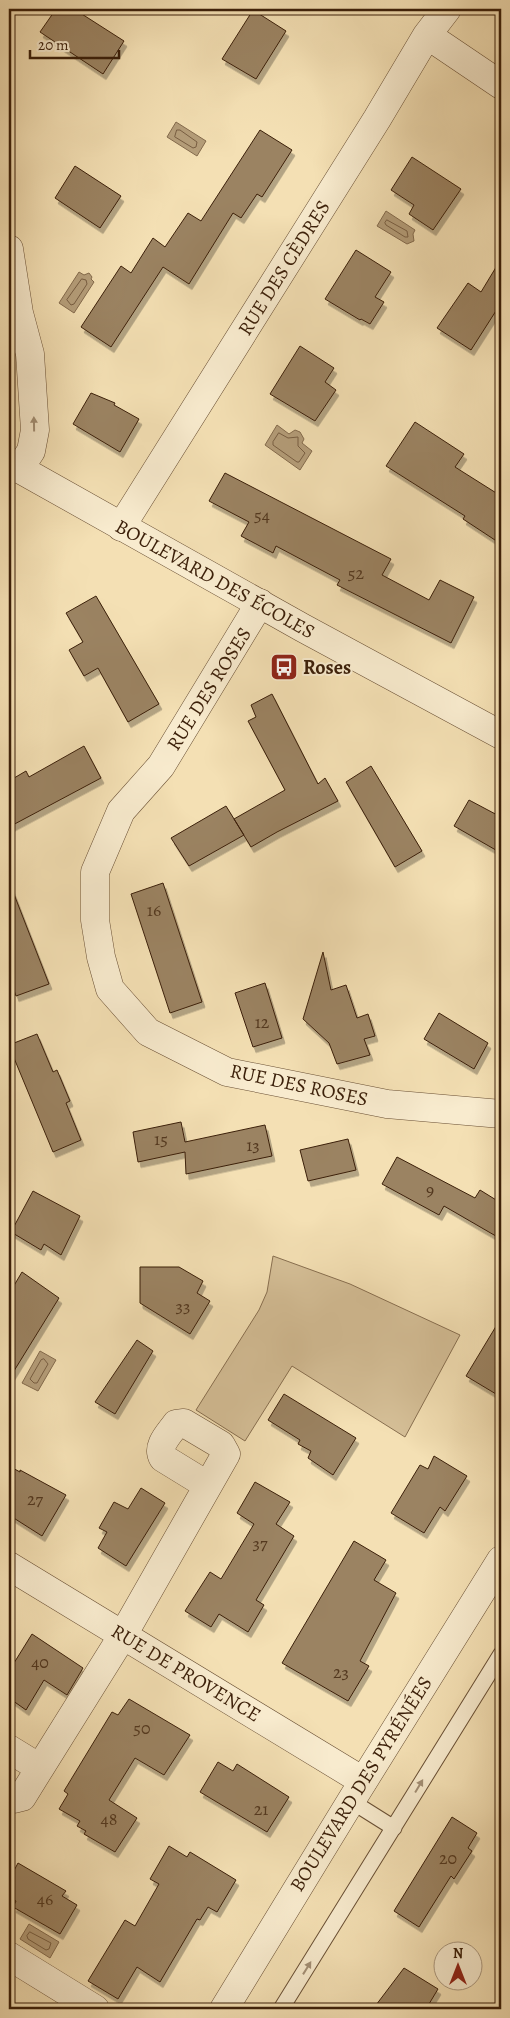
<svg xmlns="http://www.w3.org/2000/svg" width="510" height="2018" viewBox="0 0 510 2018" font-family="Alegreya,serif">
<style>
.green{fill:#d5bf97;stroke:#886f50}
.water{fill:#b59e7a;stroke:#846b4d}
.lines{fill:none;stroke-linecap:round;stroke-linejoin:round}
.shore{stroke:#785e42;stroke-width:1}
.building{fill:#9b8362;stroke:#3b1f09;filter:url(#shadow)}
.service-casing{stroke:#694f34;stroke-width:17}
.minor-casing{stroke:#694f34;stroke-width:29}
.tertiary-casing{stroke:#694f34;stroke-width:29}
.service{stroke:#f8ebce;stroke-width:15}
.minor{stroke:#f8ebce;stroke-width:28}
.tertiary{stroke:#f8ebce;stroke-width:28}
.oneway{fill:#a38f75}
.labels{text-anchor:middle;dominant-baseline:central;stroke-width:4;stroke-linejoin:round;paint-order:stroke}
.number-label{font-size:18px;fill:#53381f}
.street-label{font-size:20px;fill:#3b1f09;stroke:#f8ebce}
.poi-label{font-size:20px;font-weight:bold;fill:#3b1f09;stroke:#f8ebce;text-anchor:start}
</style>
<defs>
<filter id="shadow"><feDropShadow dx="3" dy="5.5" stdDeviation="0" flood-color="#0004"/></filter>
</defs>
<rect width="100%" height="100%" fill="#f4e0b4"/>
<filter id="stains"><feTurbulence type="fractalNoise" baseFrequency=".004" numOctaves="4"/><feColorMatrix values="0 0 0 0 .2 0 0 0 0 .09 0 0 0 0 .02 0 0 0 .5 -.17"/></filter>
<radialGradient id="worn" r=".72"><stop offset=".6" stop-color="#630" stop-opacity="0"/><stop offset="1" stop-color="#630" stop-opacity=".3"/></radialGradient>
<path class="green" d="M 273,1256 L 350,1284 L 460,1335 L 405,1437 L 292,1366 L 245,1441 L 196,1410 L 259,1310 L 267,1292 Z"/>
<path class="water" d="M 176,122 L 206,141 L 197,156 L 167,137 Z
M 386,211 L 415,230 L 413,234 L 414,241 L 407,244 L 377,226 Z
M 79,272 L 84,275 L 89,273 L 92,277 L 91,279 L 94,282 L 74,313 L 59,303 Z
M 277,425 L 289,434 L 295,430 L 300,432 L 304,439 L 302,443 L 312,451 L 300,470 L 265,445 Z
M 40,1351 L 56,1360 L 38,1391 L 22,1383 Z
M 29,1924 L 59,1942 L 50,1958 L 20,1939 Z"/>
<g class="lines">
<path class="shore" d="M 177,130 L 180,130 L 197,142 L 196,147 L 193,148 L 175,137 Z
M 387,220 L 407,231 L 408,237 L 405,237 L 386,225 L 385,223 Z
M 82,279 L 86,280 L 87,284 L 74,304 L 71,305 L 67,300 Z
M 279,433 L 288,438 L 298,437 L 298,446 L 305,453 L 299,462 L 297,462 L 273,445 L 273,442 Z
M 44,1359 L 48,1364 L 37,1383 L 34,1383 L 30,1379 L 41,1360 Z
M 30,1932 L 51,1943 L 49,1949 L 46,1950 L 28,1939 L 27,1936 Z"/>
</g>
<path class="building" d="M 56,9 L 74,9 L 124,41 L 103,74 L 40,32 Z
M 253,10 L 286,31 L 256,79 L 222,59 Z
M 260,130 L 292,150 L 262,197 L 257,194 L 241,218 L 233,213 L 189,284 L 163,267 L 111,347 L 81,327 L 121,266 L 131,273 L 153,238 L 165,247 L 188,213 L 201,221 Z
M 412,157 L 461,189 L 433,230 L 409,214 L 414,205 L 391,190 Z
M 75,166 L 121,196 L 100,228 L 55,198 Z
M 356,250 L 391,272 L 375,297 L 384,302 L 370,324 L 361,319 L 360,320 L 325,299 Z
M 501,259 L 501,303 L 471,350 L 437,328 L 468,283 L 481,292 Z
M 300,346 L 334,368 L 325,382 L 336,390 L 315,421 L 270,394 Z
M 91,393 L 115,403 L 114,405 L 139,419 L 120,452 L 73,424 Z
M 415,422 L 464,454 L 455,467 L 501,496 L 501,544 L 463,519 L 465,516 L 386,466 Z
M 225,473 L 391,559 L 382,575 L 429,600 L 440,580 L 474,597 L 451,643 L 337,585 L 340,580 L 276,546 L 273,553 L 241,536 L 249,522 L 209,501 Z
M 96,596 L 159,704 L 128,722 L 98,668 L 84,676 L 69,650 L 83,642 L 66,613 Z
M 272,694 L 318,784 L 325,778 L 338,801 L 277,832 L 251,847 L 234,819 L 285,790 L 248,721 L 256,717 L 251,705 Z
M 84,746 L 101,778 L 9,827 L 9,781 L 26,771 L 29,777 Z
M 371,766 L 422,851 L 395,867 L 346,782 Z
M 469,800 L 501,817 L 501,853 L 454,826 Z
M 226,806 L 244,835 L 189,866 L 171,838 Z
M 163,883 L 202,1002 L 170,1013 L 131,894 Z
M 9,884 L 10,884 L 49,984 L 16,996 L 9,976 Z
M 323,952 L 331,990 L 346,985 L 357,1018 L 368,1014 L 375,1036 L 364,1039 L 370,1055 L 337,1064 L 329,1043 L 303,1019 Z
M 265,983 L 282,1038 L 253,1047 L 235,993 Z
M 439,1013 L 488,1043 L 474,1069 L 424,1039 Z
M 37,1034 L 53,1072 L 57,1070 L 70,1101 L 66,1103 L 81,1140 L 53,1152 L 9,1046 L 9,1045 Z
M 181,1122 L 185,1142 L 265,1125 L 272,1156 L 186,1174 L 185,1152 L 138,1162 L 133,1132 Z
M 348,1139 L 356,1170 L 308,1181 L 300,1150 Z
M 397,1157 L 475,1198 L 480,1190 L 501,1203 L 501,1239 L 444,1206 L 439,1215 L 382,1184 Z
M 33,1191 L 80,1216 L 61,1255 L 44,1244 L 41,1250 L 11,1232 Z
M 140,1267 L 179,1267 L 203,1281 L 197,1293 L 210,1301 L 190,1334 L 140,1303 Z
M 22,1272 L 59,1298 L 9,1379 L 9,1294 Z
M 501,1318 L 501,1397 L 466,1376 Z
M 137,1340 L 153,1351 L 115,1414 L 95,1402 Z
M 284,1394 L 356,1438 L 333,1475 L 308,1458 L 311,1451 L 298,1444 L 300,1440 L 268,1420 Z
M 434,1456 L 467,1476 L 445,1511 L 440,1507 L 424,1533 L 391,1513 L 420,1465 L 428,1469 Z
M 9,1466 L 20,1472 L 20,1470 L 66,1495 L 42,1536 L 9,1515 Z
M 255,1482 L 290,1502 L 276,1524 L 294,1536 L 256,1600 L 264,1605 L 248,1632 L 219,1614 L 211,1627 L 185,1611 L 210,1572 L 221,1579 L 254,1524 L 237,1513 Z
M 141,1488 L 165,1503 L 126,1566 L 98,1548 L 107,1532 L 99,1528 L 114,1502 L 128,1509 Z
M 354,1541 L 386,1560 L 374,1580 L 396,1593 L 360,1661 L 369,1666 L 348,1701 L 282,1663 Z
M 32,1634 L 83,1668 L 67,1695 L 44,1680 L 26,1710 L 9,1698 L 9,1671 Z
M 129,1699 L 190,1735 L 164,1775 L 135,1758 L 109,1800 L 137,1818 L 115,1852 L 84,1834 L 86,1831 L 77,1826 L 80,1821 L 59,1809 L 68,1794 L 64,1791 L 112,1712 L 118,1715 Z
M 218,1762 L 233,1771 L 237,1764 L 289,1797 L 267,1832 L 200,1792 Z
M 452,1817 L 477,1833 L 468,1848 L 472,1851 L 454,1879 L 451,1876 L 419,1927 L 394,1911 Z
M 169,1846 L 187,1857 L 190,1852 L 236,1880 L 217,1912 L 208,1907 L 200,1920 L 197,1919 L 160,1982 L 137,1967 L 118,1999 L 88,1981 L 125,1920 L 135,1926 L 159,1884 L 150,1879 Z
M 18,1863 L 66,1891 L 62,1896 L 77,1905 L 60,1934 L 13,1907 L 16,1901 L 9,1897 L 9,1880 Z
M 404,1968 L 438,1989 L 426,2009 L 373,2009 Z"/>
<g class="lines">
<g class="service-casing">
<path id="service" d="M 351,1801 L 394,1828
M 281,2009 L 501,1654"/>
</g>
<g class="minor-casing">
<path id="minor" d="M 427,35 L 501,85
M 9,249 L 19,313 L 30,354 L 35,430 L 31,451 L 19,469
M 121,527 L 377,119 L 427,35 L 447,9
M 260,603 L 161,766 L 121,811 L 95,872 L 95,920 L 101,957 L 110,989 L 148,1032 L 227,1072 L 387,1104 L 501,1114
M 9,1566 L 363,1781
M 9,1749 L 40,1768
M 9,1798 L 14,1799 L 22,1797 L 40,1768 L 123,1635 L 226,1454 L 221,1445 L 184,1423 L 176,1424 C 169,1434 156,1446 163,1458 L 207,1485
M 9,1956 L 95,2009"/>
</g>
<g class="tertiary-casing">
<path id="tertiary" d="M 9,463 L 303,628 L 501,735
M 224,2009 L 351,1801 L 501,1560"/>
</g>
<use href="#service" class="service"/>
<use href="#minor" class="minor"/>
<use href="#tertiary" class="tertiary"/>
</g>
<defs><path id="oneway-solid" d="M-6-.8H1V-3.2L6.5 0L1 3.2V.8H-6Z" transform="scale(1.25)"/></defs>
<g class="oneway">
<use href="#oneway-solid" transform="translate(34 424) rotate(-91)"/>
<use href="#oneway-solid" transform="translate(419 1786) rotate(-59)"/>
<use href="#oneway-solid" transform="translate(307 1968) rotate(-58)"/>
</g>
<defs>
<g id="bus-square" transform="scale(1.4375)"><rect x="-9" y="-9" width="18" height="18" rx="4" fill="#8f2418" stroke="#f8ebce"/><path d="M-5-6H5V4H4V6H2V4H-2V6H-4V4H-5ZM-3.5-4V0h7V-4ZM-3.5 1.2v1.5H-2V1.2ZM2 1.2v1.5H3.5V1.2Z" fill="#fff"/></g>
</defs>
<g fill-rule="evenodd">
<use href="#bus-square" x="284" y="667"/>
</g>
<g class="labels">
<g class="number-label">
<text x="262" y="515">54</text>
<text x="356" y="573">52</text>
<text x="154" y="910">16</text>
<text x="262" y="1022">12</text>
<text x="161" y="1139">15</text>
<text x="253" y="1145">13</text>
<text x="430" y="1190">9</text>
<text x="183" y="1306">33</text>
<text x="35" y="1499">27</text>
<text x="260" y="1543">37</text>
<text x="40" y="1662">40</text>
<text x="341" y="1672">23</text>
<text x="142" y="1728">50</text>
<text x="261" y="1809">21</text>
<text x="109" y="1819">48</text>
<text x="448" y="1858">20</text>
<text x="45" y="1899">46</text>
</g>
<g class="street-label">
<text transform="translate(284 268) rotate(-58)">RUE DES CÈDRES</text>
<text transform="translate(215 579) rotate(29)">BOULEVARD DES ÉCOLES</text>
<text transform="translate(209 689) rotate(-58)">RUE DES ROSES</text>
<text transform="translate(299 1085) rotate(12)">RUE DES ROSES</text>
<text transform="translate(186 1673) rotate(31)">RUE DE PROVENCE</text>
<text transform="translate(361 1784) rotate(-58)">BOULEVARD DES PYRÉNÉES</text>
</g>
<g class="poi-label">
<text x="303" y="667">Roses</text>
</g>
</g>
<rect width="510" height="2018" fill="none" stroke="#f4e0b4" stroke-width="30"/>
<rect x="10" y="10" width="490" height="1998" fill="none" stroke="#3b1f09" stroke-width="2.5"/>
<rect x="15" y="15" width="480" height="1988" fill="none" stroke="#3b1f09"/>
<g transform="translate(458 1966)"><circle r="24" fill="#f8ebce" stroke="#ac997f"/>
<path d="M0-4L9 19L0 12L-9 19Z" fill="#8f2418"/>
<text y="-8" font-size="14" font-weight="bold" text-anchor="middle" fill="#3b1f09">N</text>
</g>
<path d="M30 50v8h89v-8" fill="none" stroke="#3b1f09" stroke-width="2.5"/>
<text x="38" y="50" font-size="15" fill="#3b1f09" stroke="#f8ebce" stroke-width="4" paint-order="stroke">20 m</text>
<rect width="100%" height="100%" filter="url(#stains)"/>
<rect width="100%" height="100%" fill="url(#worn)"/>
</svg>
